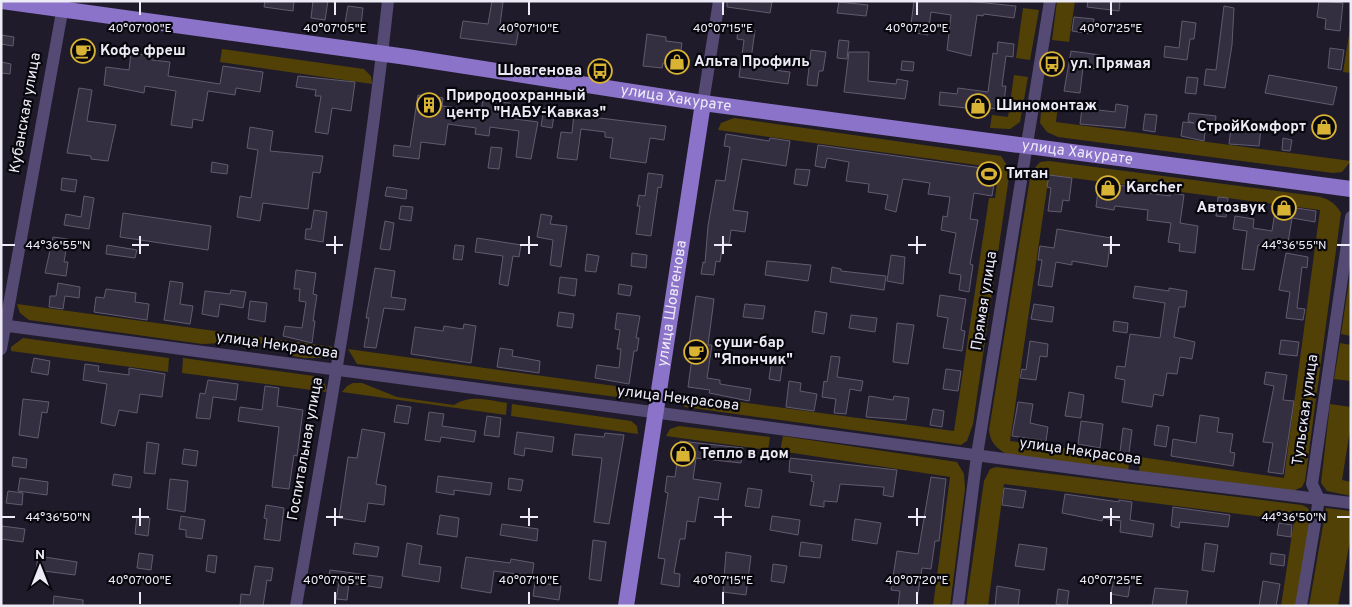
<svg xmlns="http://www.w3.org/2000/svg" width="1352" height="607" viewBox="0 0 1352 607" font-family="Overpass,sans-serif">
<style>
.green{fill:#514106}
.building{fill:#332f40;stroke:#605c6e}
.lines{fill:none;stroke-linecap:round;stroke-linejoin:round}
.minor{stroke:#544a73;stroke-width:12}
.major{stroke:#8b73ca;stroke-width:16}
.ticks{fill:none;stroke:#edebf6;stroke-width:2}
.labels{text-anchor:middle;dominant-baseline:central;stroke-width:4.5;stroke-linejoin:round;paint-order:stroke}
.poi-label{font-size:15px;font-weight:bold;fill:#edebf6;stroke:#08070d;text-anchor:start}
.street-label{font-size:15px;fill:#edebf6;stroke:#08070d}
.ticks-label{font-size:12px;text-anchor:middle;fill:#edebf6;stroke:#08070d;stroke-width:4.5;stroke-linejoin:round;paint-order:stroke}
</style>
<rect width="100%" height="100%" fill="#1f1b2b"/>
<path class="green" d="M 1057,1 L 1075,1 L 1069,42 L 1052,40 Z
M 1023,8 L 1039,10 L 1030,60 L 1016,58 Z
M 1351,23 L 1351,73 L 1343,72 Z
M 222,49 L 364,69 L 371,76 L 372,84 L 220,62 Z
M 1014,75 L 1028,77 L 1020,122 L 1010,129 L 990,128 L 992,115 L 1008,117 Z
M 1042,102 L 1058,104 L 1056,122 L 1351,161 L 1342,172 L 1333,173 L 1058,137 L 1047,132 L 1040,123 Z
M 734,118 L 1001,156 L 1010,170 L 973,424 L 967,441 L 961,445 L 685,407 L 676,399 L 674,393 L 954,431 L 989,198 L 995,198 L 999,168 L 718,130 L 721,123 Z
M 1049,161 L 1315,196 C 1327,198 1335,202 1341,213 L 1305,481 L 1302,487 L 1293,491 L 1139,472 L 1140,457 L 1284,478 L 1320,210 L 1049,175 L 1010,441 L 1130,457 L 1128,471 L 1009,455 C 998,450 990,443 989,430 L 1031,172 L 1040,162 Z
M 1351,268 L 1351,336 L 1341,334 Z
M 17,304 L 333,347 L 332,351 L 322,358 L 304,358 L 292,356 L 284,349 L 266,344 L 246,342 L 202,344 L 29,320 L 20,313 Z
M 23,338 L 169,358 L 168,372 L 11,351 L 11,347 Z
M 1340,343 L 1351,345 L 1351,381 L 1334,379 Z
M 348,349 L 644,390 L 633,399 L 357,364 Z
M 183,358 L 314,376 L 325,384 L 327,392 L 182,373 Z
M 353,383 L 362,383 L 397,397 L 454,405 C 470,394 489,400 507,403 L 506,415 L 342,392 L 347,386 Z
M 512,404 L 631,421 L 637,426 L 638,434 L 511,416 Z
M 1330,404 L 1351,407 L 1351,424 L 1342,480 L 1351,482 L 1351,496 L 1327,491 L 1321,483 Z
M 679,426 L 770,437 L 768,450 L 666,436 L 670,429 Z
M 783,436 L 957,462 L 964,474 L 965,489 L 950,606 L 933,606 L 950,477 L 780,451 Z
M 996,467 L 1302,505 L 1308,508 L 1311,516 L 1296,606 L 1281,606 L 1294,521 L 1004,484 L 988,606 L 966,606 L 984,481 L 990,469 Z
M 1326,508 L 1351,511 L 1351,535 L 1338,606 L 1309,606 Z"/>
<path class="building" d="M 265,1 L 294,1 L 293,11 L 264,7 Z
M 313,1 L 328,1 L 325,20 L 311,18 Z
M 492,1 L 503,2 L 500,25 L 519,28 L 516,45 L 460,38 L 463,21 L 488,24 Z
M 727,1 L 772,2 L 770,13 L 727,7 Z
M 914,1 L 966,1 L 1016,6 L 1014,18 L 984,14 L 983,16 L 977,15 L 971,56 L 947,50 L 951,15 L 931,12 L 928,35 L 910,32 Z
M 1088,1 L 1120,1 L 1119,11 L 1087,7 Z
M 1319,1 L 1343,3 L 1340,31 L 1325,29 L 1326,19 L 1317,17 Z
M 839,2 L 868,5 L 866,16 L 837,13 Z
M 348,6 L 363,8 L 361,25 L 345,23 Z
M 1224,6 L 1234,8 L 1232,45 L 1225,88 L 1204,85 L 1206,69 L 1216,70 Z
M 1074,17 L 1094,19 L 1092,34 L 1072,31 Z
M 1182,21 L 1196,23 L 1194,39 L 1190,39 L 1187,60 L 1164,57 L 1165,46 L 1179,48 Z
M 738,28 L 755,30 L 751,59 L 775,62 L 774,70 L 790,72 L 788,84 L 739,77 L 744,40 L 737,39 Z
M 647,34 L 666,37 L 666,41 L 682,43 L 679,65 L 663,63 L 662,68 L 643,66 Z
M 1,35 L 14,37 L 13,46 L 1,44 Z
M 839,40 L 849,41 L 847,59 L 837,58 Z
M 998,42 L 1014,44 L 1013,57 L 1006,56 L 1002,86 L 1006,86 L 1003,109 L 986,108 L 985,110 L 939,105 L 940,92 L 957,94 L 958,88 L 988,92 L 993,53 L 997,54 Z
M 74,43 L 94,46 L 92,60 L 72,57 Z
M 1330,48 L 1344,50 L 1341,70 L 1328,68 Z
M 811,50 L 826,52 L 823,71 L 819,71 L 817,86 L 807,85 Z
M 1071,51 L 1100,55 L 1098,69 L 1083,67 L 1080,93 L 1064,91 Z
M 849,52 L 869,52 L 868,81 L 896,84 L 897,79 L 908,81 L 905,99 L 844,92 Z
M 131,53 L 152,56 L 152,60 L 170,62 L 168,76 L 220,84 L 223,66 L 263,72 L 260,92 L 236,88 L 235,95 L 208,91 L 203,121 L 193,119 L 192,128 L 171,125 L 176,91 L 145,86 L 144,93 L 104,85 L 106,67 L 129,70 Z
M 902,61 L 914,62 L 913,71 L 901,70 Z
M 1,62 L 11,64 L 10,74 L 1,73 Z
M 1269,75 L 1337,87 L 1333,105 L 1265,93 Z
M 298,76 L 355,82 L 351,111 L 332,108 L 328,134 L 315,132 L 321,96 L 315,96 L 316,90 L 296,87 Z
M 1187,77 L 1198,78 L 1196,94 L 1185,93 Z
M 79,88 L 92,90 L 87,121 L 116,125 L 108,161 L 91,159 L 91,156 L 67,153 Z
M 418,95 L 443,98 L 442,106 L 481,111 L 483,100 L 510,103 L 508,118 L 538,122 L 531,159 L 516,157 L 519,131 L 490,127 L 489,136 L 475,134 L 476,128 L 448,124 L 445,145 L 421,142 L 419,159 L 393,156 L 394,145 L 410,147 Z
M 1116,104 L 1128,106 L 1125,128 L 1080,124 L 1082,108 L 1115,112 Z
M 544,108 L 555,110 L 552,128 L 541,126 Z
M 574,113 L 583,114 L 583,116 L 666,126 L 664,140 L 650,138 L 646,163 L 610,158 L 613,138 L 605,137 L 605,132 L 581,129 L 577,160 L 557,158 L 561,132 L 572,133 Z
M 1189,113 L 1216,116 L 1215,125 L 1206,124 L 1204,141 L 1181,136 L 1183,122 L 1194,123 L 1188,121 Z
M 1145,114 L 1157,115 L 1155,132 L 1143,130 Z
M 250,127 L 273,131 L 270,151 L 323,156 L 320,173 L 313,172 L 308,209 L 263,203 L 260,221 L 237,217 L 240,196 L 251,198 L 258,150 L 247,148 Z
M 1231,128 L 1251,131 L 1251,128 L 1261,129 L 1259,146 L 1229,144 Z
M 726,134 L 769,141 L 770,138 L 790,141 L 786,166 L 742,159 L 733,210 L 748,212 L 745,232 L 731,230 L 729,244 L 723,243 L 720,262 L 716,261 L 714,275 L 701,274 L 703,262 L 705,263 L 708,226 L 716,180 L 725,181 L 730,147 L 724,146 Z
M 1283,138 L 1292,140 L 1290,151 L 1282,150 Z
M 818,145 L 996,170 L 992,196 L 974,193 L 970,219 L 978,220 L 970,264 L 973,265 L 969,292 L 959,290 L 961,275 L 949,273 L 956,233 L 941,230 L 943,216 L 947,217 L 950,197 L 928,194 L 930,183 L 903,179 L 896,212 L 885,209 L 888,195 L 868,192 L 869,184 L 846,181 L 849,162 L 827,158 L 825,168 L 815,166 Z
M 491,147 L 502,148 L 499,169 L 488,168 Z
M 212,162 L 228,165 L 227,174 L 211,172 Z
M 796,169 L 810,170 L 807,186 L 794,184 Z
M 648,173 L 663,175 L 661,188 L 658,187 L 651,236 L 636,234 L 640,206 L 637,206 L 639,195 L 645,196 Z
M 1049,175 L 1072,178 L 1069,201 L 1063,200 L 1061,212 L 1048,211 L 1051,188 L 1047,187 Z
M 62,178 L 77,180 L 75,192 L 61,190 Z
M 1099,183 L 1142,188 L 1141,192 L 1170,196 L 1170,193 L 1184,195 L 1180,223 L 1198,226 L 1195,253 L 1179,251 L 1180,244 L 1168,242 L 1171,223 L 1147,220 L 1148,210 L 1115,206 L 1114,210 L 1096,207 Z
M 387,187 L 407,190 L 406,199 L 385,196 Z
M 84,196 L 94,198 L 89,229 L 64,225 L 66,214 L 81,217 Z
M 1218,197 L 1228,198 L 1226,217 L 1216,216 Z
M 1276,205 L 1316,211 L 1315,222 L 1292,218 L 1287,249 L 1258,245 L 1254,270 L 1242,269 L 1247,231 L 1233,229 L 1235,216 L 1254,219 L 1253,228 L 1272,231 Z
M 401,206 L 413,207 L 411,221 L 399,219 Z
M 314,210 L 327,212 L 323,242 L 305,239 L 306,229 L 311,229 Z
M 123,213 L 211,226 L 208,250 L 120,237 Z
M 541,214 L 552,216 L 550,224 L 567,226 L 561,267 L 550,265 L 553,240 L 537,237 Z
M 385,221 L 394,223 L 390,250 L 380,249 Z
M 1057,229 L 1111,238 L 1107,267 L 1072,261 L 1072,265 L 1056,262 L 1052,287 L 1038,285 L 1042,260 L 1038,260 L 1040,246 L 1054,248 Z
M 53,237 L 68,239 L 64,262 L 68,262 L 66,276 L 45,273 Z
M 477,238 L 521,245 L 519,257 L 513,256 L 508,286 L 499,284 L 503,256 L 475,252 Z
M 107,245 L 137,250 L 135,258 L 106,254 Z
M 455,245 L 464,246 L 462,260 L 453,259 Z
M 632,253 L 647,255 L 646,268 L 631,266 Z
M 1286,253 L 1308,257 L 1307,268 L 1302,267 L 1297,308 L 1305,309 L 1303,320 L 1286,318 L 1290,292 L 1279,290 Z
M 587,254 L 599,256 L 596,272 L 585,271 Z
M 891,255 L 905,257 L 903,284 L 887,281 Z
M 767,261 L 811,265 L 808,281 L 765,275 Z
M 832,267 L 841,269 L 841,271 L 886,276 L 884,290 L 830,282 Z
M 375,268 L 395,271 L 391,297 L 406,299 L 404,310 L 384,308 L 376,348 L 364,347 L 369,318 L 366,318 Z
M 296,270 L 316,273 L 313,294 L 317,295 L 313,321 L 315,321 L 312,343 L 283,336 L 285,326 L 302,328 L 306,302 L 299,301 L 300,289 L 294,289 Z
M 560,277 L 577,279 L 575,296 L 558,293 Z
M 170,281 L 183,283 L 180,304 L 193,306 L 190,324 L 164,320 Z
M 58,283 L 80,287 L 79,298 L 65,296 L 63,309 L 49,307 L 50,296 L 56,296 Z
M 619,284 L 632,286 L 630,296 L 618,294 Z
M 1135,286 L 1169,291 L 1169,288 L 1187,291 L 1185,307 L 1179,307 L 1174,337 L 1195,342 L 1192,359 L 1180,357 L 1177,374 L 1167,373 L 1163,396 L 1154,394 L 1152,407 L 1122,402 L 1125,380 L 1115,378 L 1117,366 L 1125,367 L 1130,334 L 1160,338 L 1165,303 L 1133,298 Z
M 106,289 L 136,293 L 135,302 L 149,304 L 147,320 L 94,312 L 96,297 L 104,298 Z
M 231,290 L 246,292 L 243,308 L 220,304 L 218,317 L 202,314 L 205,291 L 230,294 Z
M 940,295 L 966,299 L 961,330 L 965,331 L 962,351 L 943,348 L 948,318 L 937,316 Z
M 696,296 L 714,299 L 708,345 L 712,345 L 707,378 L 720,380 L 720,384 L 751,389 L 749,401 L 709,393 L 710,390 L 688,387 L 692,358 L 687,358 Z
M 250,301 L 267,303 L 265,322 L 248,319 Z
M 745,304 L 765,306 L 763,319 L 743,317 Z
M 1034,304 L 1054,307 L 1052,322 L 1031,319 Z
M 815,311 L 827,313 L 824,334 L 812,332 Z
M 559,312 L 574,314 L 572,328 L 557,326 Z
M 617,313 L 640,316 L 636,338 L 639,338 L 637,351 L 634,351 L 629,384 L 595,378 L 597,365 L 619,368 L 621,349 L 617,349 L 620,330 L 615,329 Z
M 851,315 L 877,318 L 875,332 L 849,328 Z
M 1114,321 L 1128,323 L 1127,333 L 1113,331 Z
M 897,323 L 914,325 L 908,364 L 893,362 Z
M 464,324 L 476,326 L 471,363 L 411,354 L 415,327 L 443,331 L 444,326 L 463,329 Z
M 1281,340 L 1299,342 L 1297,356 L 1279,354 Z
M 1030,341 L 1048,344 L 1047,357 L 1040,356 L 1036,380 L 1020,378 L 1022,369 L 1026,370 Z
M 500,348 L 513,350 L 512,356 L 540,361 L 539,373 L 497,367 Z
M 831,356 L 840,357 L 837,377 L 863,381 L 861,391 L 850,389 L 846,414 L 834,413 L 836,399 L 822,397 L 824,381 L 827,382 Z
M 34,358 L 50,361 L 48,375 L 31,372 Z
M 772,358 L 783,360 L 780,381 L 769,379 Z
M 85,364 L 99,366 L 98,371 L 129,375 L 129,368 L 165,374 L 162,397 L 140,394 L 137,413 L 119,410 L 115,426 L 101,423 L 107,384 L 83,380 Z
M 946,369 L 961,371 L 958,391 L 943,389 Z
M 1266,372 L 1287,375 L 1283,400 L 1294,401 L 1283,474 L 1268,472 L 1273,443 L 1263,442 L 1274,386 L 1264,384 Z
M 208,380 L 238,384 L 236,400 L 213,397 L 210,419 L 196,418 L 200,393 L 205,394 Z
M 789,381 L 801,383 L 800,391 L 817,394 L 814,411 L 786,407 Z
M 265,386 L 279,388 L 277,406 L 303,410 L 297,456 L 294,455 L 289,489 L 272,487 L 279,427 L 238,421 L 240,407 L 262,410 Z
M 1069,392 L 1084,395 L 1081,418 L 1065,416 Z
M 869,396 L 893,400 L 894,396 L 909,398 L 906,420 L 866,417 Z
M 23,399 L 49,402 L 47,413 L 42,412 L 38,438 L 19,435 Z
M 1018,402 L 1033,404 L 1030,423 L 1048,427 L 1046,441 L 1012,436 Z
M 397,405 L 411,407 L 408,424 L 394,422 Z
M 933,409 L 944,411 L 942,427 L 930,425 Z
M 429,412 L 444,414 L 442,426 L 476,431 L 474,442 L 441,437 L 440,442 L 425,440 Z
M 1200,415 L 1219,418 L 1217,432 L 1233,434 L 1230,452 L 1235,453 L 1233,466 L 1171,456 L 1173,439 L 1196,443 Z
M 487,416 L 501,418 L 499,437 L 484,435 Z
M 1081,421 L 1103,424 L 1100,448 L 1078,444 Z
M 1157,425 L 1169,427 L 1166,447 L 1154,445 Z
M 1123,428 L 1132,430 L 1129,453 L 1120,452 Z
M 362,429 L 385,433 L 376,484 L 386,486 L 384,505 L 368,503 L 365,522 L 339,518 L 348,457 L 357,458 Z
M 517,432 L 554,437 L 552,452 L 525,448 L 524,456 L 514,454 Z
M 605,433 L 624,435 L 609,524 L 594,522 L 602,458 L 572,455 L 575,434 L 604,437 Z
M 680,441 L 743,448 L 741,463 L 696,458 L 693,479 L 721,483 L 718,500 L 699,497 L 695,522 L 687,521 L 685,539 L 680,539 L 674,573 L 680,574 L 679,587 L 661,584 L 665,559 L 658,558 L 668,493 L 665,492 L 667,476 L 675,477 Z
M 147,442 L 159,444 L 155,474 L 144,473 Z
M 184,449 L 198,451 L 196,466 L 182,464 Z
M 13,457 L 27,459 L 26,468 L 12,466 Z
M 790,458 L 897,470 L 893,497 L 883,495 L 884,487 L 840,484 L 837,502 L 824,501 L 824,507 L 810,505 L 814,482 L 811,481 L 812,475 L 789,472 Z
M 114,474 L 132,477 L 130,488 L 112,485 Z
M 438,476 L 492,483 L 490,495 L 454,490 L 454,495 L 436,492 Z
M 931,477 L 946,479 L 939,541 L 935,541 L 931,569 L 922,568 L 916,606 L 898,606 L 900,591 L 891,590 L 897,551 L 918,554 Z
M 20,478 L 48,482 L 47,495 L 18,491 Z
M 509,478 L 523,480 L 521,491 L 508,489 Z
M 170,479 L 188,481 L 185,512 L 167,509 Z
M 748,488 L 762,490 L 759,508 L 745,506 Z
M 1004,488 L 1026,491 L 1023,508 L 1002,505 Z
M 8,491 L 23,493 L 22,505 L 6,503 Z
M 1065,494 L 1119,502 L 1119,500 L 1132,502 L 1130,520 L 1154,524 L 1152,537 L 1120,532 L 1121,521 L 1103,518 L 1102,521 L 1062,513 Z
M 266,505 L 284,508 L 280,541 L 264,539 L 267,519 L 264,518 Z
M 1173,507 L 1230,515 L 1228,527 L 1180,522 L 1179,528 L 1171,526 Z
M 440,515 L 459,518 L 457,537 L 437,534 Z
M 137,516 L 150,518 L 148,536 L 135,534 Z
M 181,516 L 205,520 L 202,539 L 186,537 L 186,530 L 179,529 Z
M 772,516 L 800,520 L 798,535 L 770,530 Z
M 855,519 L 881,523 L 877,544 L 852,540 Z
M 1279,523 L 1292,525 L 1291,537 L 1277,535 Z
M 502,524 L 538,529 L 537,541 L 500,535 Z
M 2,526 L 25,529 L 23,542 L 1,539 Z
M 593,540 L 606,542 L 601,581 L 589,579 Z
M 801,542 L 822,545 L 820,558 L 799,556 Z
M 355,543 L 379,547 L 377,557 L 353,554 Z
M 407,543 L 422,546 L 419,564 L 441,567 L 439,582 L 402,576 Z
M 1205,543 L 1218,545 L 1214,572 L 1202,570 Z
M 1019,544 L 1047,548 L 1044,570 L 1015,566 Z
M 726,552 L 751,556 L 746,595 L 723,592 Z
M 139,553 L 153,555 L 151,570 L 137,568 Z
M 1271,553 L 1285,555 L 1284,566 L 1270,564 Z
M 208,555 L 217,556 L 215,573 L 206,571 Z
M 38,556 L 77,562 L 75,575 L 36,570 Z
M 466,557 L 510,563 L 511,559 L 534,563 L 532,576 L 494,571 L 491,593 L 461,588 Z
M 773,564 L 787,566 L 784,583 L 771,581 Z
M 255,566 L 273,568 L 271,581 L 267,580 L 263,606 L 240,606 L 241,594 L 250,595 Z
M 330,570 L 383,577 L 381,588 L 349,583 L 347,600 L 336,599 L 339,582 L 328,580 Z
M 1263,581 L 1280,584 L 1276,606 L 1259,606 Z
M 535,582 L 561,586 L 559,600 L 533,596 Z
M 1113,582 L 1130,585 L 1128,597 L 1111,594 Z
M 997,586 L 1020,590 L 1018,606 L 995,606 Z
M 1155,588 L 1188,591 L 1186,606 L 1152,606 Z
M 1058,589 L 1069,591 L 1067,606 L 1056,604 Z
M 54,596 L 83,600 L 83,606 L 53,606 Z"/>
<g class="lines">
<path class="minor" d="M 703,103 L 719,1
M 1,325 L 1132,476 L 1351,503
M 1,349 L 64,1
M 296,606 C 331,405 366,204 388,1
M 958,606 L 977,455 L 1050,1
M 1301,606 L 1319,499 L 1312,484 L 1351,217"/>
<g class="major">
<path id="s1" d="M 2,1 L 407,57 L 703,103 L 1351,189"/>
<path id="s2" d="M 626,606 L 703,103"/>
</g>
</g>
<path class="ticks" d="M 140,2 L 140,15M 335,2 L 335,15M 529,2 L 529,15M 723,2 L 723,15M 917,2 L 917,15M 1111,2 L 1111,15M 140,236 L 140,254M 335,236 L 335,254M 529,236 L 529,254M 723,236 L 723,254M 917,236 L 917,254M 1111,236 L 1111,254M 2,245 L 15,245M 132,245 L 149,245M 326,245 L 343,245M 520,245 L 538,245M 714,245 L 732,245M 908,245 L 926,245M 1103,245 L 1120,245M 1337,245 L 1350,245M 140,508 L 140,526M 335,508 L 335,526M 529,508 L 529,526M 723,508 L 723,526M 917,508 L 917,526M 1111,508 L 1111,526M 2,517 L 15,517M 132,517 L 149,517M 326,517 L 343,517M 520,517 L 538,517M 714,517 L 732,517M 908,517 L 926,517M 1103,517 L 1120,517M 1337,517 L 1350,517M 140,592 L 140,604M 335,592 L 335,604M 529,592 L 529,604M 723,592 L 723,604M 917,592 L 917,604M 1111,592 L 1111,604"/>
<defs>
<g id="cafe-ring" transform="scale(1.25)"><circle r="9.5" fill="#08070d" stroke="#d9b334" stroke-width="1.5"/><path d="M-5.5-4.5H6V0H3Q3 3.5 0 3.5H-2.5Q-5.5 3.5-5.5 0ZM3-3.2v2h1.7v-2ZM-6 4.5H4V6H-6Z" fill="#d9b334"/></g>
<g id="shop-ring" transform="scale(1.25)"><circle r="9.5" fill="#08070d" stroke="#d9b334" stroke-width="1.5"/><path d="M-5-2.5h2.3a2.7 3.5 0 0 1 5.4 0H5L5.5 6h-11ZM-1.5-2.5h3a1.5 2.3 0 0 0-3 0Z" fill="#d9b334"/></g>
<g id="bus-ring" transform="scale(1.25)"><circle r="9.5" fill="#08070d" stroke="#d9b334" stroke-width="1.5"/><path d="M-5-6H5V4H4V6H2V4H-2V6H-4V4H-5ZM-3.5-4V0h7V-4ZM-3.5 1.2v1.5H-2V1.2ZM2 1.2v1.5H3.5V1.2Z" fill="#d9b334"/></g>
<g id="building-ring" transform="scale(1.25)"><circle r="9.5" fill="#08070d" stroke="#d9b334" stroke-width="1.5"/><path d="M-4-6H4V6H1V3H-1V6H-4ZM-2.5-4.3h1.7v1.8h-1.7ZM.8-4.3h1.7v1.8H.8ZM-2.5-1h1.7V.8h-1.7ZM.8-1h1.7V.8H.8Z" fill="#d9b334"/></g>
<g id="stadium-ring" transform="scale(1.25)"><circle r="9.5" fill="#08070d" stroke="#d9b334" stroke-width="1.5"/><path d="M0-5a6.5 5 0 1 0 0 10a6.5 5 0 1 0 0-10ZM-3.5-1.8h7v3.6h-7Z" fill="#d9b334"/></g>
</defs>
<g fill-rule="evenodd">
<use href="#cafe-ring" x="83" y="51"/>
<use href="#shop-ring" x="677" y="62"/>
<use href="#bus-ring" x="1052" y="64"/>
<use href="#bus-ring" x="600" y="71"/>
<use href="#building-ring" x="429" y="105"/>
<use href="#shop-ring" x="978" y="106"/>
<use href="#shop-ring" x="1324" y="127"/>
<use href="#stadium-ring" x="989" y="174"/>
<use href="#shop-ring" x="1108" y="188"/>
<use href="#shop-ring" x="1284" y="208"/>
<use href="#cafe-ring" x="696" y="352"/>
<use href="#shop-ring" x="683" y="454"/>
</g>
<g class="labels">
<g class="poi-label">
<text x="100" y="51">Кофе фреш</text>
<text x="694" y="62">Альта Профиль</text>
<text x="1070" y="64">ул. Прямая</text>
<text x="582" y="71" text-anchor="end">Шовгенова</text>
<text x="446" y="96">Природоохранный<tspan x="446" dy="17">центр "НАБУ-Кавказ"</tspan></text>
<text x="996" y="106">Шиномонтаж</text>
<text x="1306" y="127" text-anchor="end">СтройКомфорт</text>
<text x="1006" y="174">Титан</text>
<text x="1126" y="188">Karcher</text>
<text x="1266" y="208" text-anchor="end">Автозвук</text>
<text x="714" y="343">суши-бар<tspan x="714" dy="17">"Япончик"</tspan></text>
<text x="700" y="454">Тепло в дом</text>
</g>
<g class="street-label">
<text stroke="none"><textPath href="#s1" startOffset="681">улица Хакурате</textPath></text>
<text transform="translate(26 113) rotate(-80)">Кубанская улица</text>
<text stroke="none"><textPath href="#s1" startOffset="1086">улица Хакурате</textPath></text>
<text transform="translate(985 301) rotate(-81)">Прямая улица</text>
<text stroke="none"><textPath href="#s2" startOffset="306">улица Шовгенова</textPath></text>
<text transform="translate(277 346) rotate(8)">улица Некрасова</text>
<text transform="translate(678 399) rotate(7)">улица Некрасова</text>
<text transform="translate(1306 410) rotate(-82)">Тульская улица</text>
<text transform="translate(306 449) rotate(-80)">Госпитальная улица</text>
<text transform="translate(1080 452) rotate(8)">улица Некрасова</text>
</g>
</g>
<g class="ticks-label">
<text x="140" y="32">40°07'00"E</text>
<text x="335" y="32">40°07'05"E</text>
<text x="529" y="32">40°07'10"E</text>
<text x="723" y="32">40°07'15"E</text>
<text x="917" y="32">40°07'20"E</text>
<text x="1111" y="32">40°07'25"E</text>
<text x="58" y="249">44°36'55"N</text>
<text x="1294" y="249">44°36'55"N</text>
<text x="58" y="521">44°36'50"N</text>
<text x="1294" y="521">44°36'50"N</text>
<text x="140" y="584">40°07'00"E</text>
<text x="335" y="584">40°07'05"E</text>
<text x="529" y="584">40°07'10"E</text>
<text x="723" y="584">40°07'15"E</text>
<text x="917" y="584">40°07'20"E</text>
<text x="1111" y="584">40°07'25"E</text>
</g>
<rect width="1352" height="607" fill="none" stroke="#edebf6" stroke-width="5"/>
<g transform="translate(40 567)" stroke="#08070d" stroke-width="4" paint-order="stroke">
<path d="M0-4L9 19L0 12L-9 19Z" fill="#edebf6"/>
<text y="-8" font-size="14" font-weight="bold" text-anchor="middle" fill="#edebf6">N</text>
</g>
</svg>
